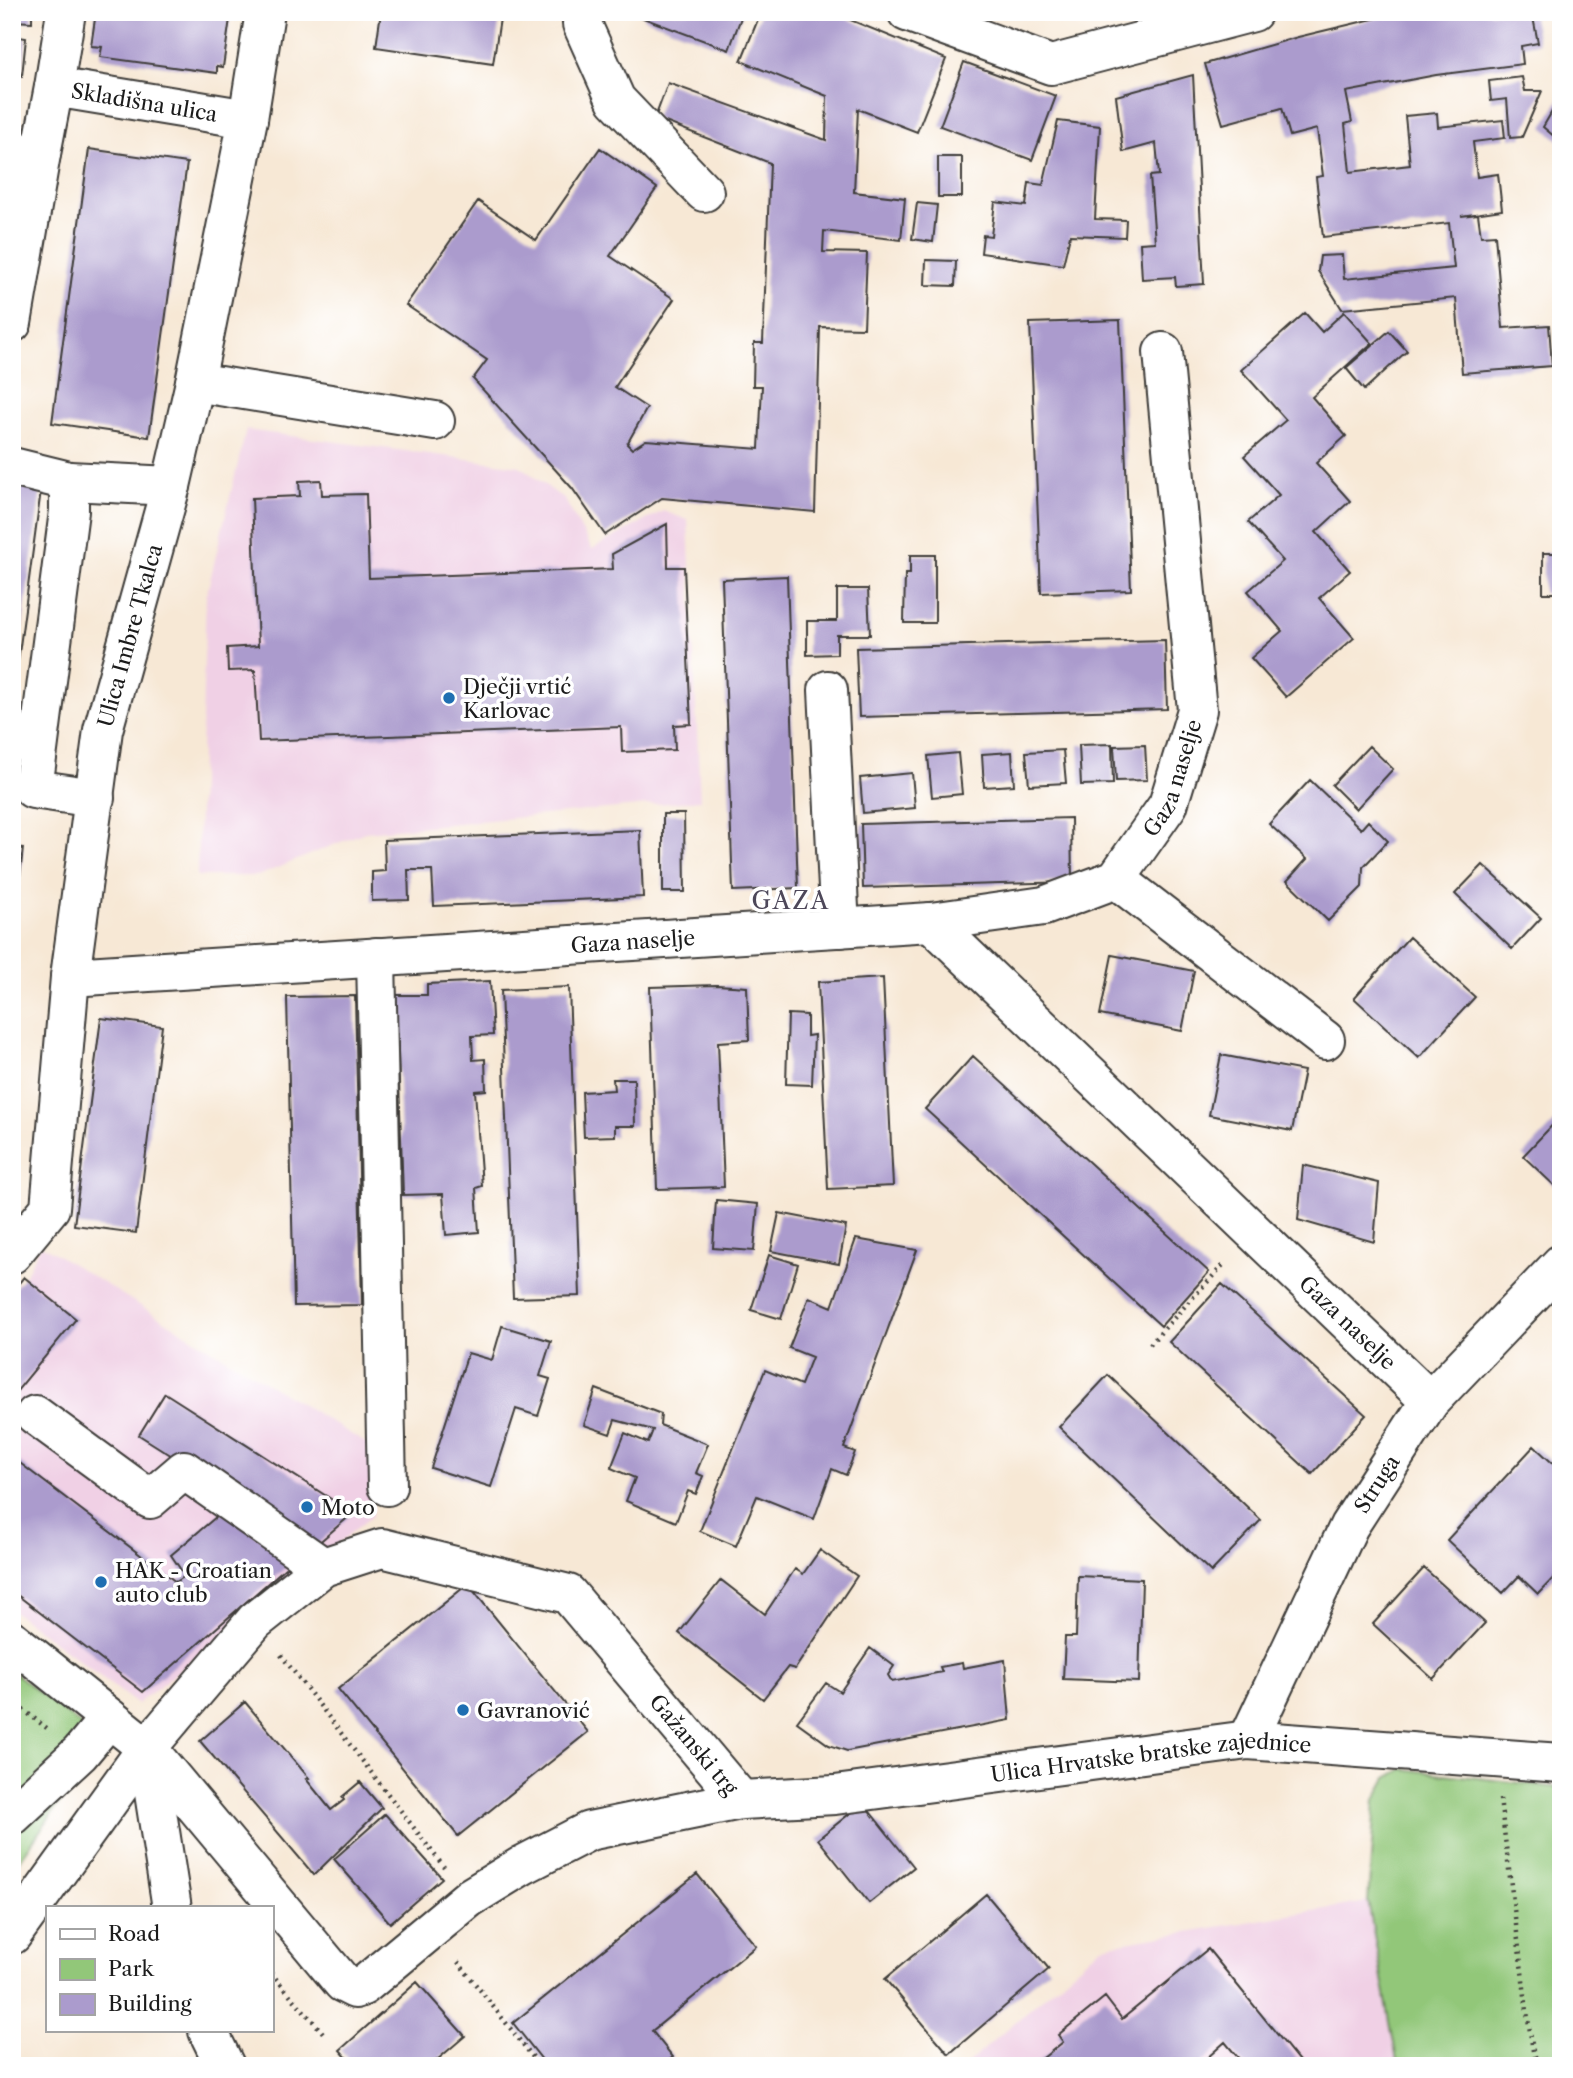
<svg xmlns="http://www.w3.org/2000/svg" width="1573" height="2078" viewBox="0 0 1573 2078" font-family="'Libre Caslon Text',serif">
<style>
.built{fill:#f0d0e5}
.green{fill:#92c779;stroke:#57724a;stroke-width:2}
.building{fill:#ab9bcd}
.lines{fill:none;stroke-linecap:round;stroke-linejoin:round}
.minor-casing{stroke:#3d3b38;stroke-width:42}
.path{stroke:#3d3b38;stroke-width:4.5;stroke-dasharray:2 5;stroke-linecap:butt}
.minor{stroke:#fff;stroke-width:38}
.poi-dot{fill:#1f6fb2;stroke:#fff;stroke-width:2.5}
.labels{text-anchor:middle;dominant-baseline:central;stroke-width:7;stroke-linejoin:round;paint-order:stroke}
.street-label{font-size:21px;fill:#1c1c1c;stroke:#fff}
.poi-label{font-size:21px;fill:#1c1c1c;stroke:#fff;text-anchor:start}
.quarter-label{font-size:24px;letter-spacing:2px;fill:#4e485a;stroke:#fff}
</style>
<rect width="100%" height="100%" fill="#fff"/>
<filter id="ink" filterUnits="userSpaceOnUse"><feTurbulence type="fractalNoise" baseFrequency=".0143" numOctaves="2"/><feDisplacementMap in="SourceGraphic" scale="14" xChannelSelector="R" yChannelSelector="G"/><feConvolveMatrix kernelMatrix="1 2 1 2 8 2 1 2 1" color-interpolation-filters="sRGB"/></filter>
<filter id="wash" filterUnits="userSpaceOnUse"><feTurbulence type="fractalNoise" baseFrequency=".00686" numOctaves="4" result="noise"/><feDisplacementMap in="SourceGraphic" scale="28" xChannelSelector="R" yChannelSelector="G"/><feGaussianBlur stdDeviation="1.57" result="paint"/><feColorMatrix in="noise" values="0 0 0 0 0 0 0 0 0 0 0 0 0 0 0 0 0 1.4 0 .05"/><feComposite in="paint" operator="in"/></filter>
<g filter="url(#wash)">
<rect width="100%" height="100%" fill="#f7e8d5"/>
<path class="built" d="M 246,430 L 520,466 L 565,500 L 592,549 L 663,511 L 688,520 L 700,800 L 365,832 L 258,876 L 197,876 L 206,597 Z
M 41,1245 L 380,1452 L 372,1516 L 137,1704 L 12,1610 L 12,1291 L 24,1277 Z
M 1368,1902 L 1398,2066 L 965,2066 L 1102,1946 Z"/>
<path class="green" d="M 12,1671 L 102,1742 L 12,1871 Z
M 1403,1769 L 1561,1788 L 1561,2066 L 1398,2066 L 1368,1902 L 1375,1800 L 1387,1778 Z"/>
<g id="blocks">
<path class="building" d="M 12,12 L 32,12 L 32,22 L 12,21 Z
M 96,12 L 231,12 L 223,67 L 217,66 L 217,73 L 100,57 L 102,47 L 91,46 Z
M 381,12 L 501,12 L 493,64 L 376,47 Z
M 646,12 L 743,12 L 729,50 L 643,18 Z
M 761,12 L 831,12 L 946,59 L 917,132 L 858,109 L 854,192 L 905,198 L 901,240 L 824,231 L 823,252 L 867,253 L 864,328 L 820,327 L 815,512 L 662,498 L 605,535 L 572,488 L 473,379 L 487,360 L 406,305 L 478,201 L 536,240 L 600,148 L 657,188 L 610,256 L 674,299 L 615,387 L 647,408 L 627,444 L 632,449 L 646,440 L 759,449 L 762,386 L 753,386 L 754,343 L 763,343 L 770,163 L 655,118 L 668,83 L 826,140 L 827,96 L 741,61 Z
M 1035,12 L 1116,12 L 1116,15 L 1035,16 Z
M 1402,12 L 1532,12 L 1538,43 L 1521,46 L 1523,64 L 1436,75 L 1346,92 L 1352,122 L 1345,124 L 1350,172 L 1410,165 L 1405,116 L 1437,113 L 1438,127 L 1503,120 L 1505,138 L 1473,142 L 1477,177 L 1498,174 L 1502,210 L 1461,216 L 1478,214 L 1481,236 L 1495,235 L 1503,328 L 1549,325 L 1552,366 L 1462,373 L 1456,298 L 1342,309 L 1318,271 L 1320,256 L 1342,255 L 1344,279 L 1454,268 L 1449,223 L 1323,237 L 1316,177 L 1323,176 L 1317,129 L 1290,136 L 1282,108 L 1223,124 L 1205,64 L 1298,37 Z
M 12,36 L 26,38 L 22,76 L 12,75 Z
M 964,62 L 1056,96 L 1032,160 L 940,126 Z
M 1193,75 L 1204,284 L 1176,286 L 1175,277 L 1142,279 L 1140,243 L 1155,242 L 1150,176 L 1159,175 L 1156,143 L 1123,152 L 1116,96 Z
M 1522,77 L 1525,91 L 1542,91 L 1522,137 L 1510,138 L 1507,99 L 1491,101 L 1489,81 Z
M 1561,96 L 1561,142 L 1543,127 Z
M 1058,121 L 1100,126 L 1095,219 L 1126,220 L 1125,237 L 1070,235 L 1063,265 L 981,253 L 983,235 L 991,236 L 995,202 L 1026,206 L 1029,183 L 1043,185 Z
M 89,149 L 187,163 L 149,437 L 52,423 Z
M 938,157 L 962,157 L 962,197 L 938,197 Z
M 917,203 L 937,205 L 933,242 L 912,239 Z
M 926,260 L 956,261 L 955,286 L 925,285 Z
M 1344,312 L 1372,343 L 1312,397 L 1346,436 L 1316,463 L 1350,501 L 1316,532 L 1350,571 L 1319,598 L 1354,638 L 1286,697 L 1251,658 L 1282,631 L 1248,591 L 1283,561 L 1248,522 L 1279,495 L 1244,456 L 1286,420 L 1241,370 L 1305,313 L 1322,332 Z
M 1120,320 L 1131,590 L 1041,593 L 1030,323 Z
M 1389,331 L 1407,351 L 1364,390 L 1346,368 Z
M 321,480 L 322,495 L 366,494 L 369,578 L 613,569 L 612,554 L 667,524 L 668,567 L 684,567 L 691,724 L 674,725 L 675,750 L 622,752 L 621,727 L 259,741 L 255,670 L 228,671 L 227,648 L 258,646 L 252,498 L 300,496 L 299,481 Z
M 12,486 L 41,490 L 14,691 L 12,691 Z
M 1543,553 L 1561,553 L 1561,593 L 1543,593 Z
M 910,555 L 935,555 L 935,623 L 904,623 L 905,574 L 910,574 Z
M 787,576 L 798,888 L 733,891 L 722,579 Z
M 837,589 L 868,589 L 870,635 L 837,635 L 837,654 L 807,655 L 807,621 L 837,621 Z
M 1165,640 L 1167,709 L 859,717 L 856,648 Z
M 1112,744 L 1113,784 L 1081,785 L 1079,745 Z
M 1145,745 L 1147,780 L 1116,781 L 1114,746 Z
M 1369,746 L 1393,769 L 1356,809 L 1332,785 Z
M 1063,750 L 1066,783 L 1029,785 L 1026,752 Z
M 1012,752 L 1014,785 L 984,787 L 982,754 Z
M 958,753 L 962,794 L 932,797 L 928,756 Z
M 912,773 L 915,808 L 863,813 L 860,778 Z
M 1310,780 L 1361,829 L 1368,821 L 1388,841 L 1363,867 L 1362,887 L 1328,921 L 1287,881 L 1307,859 L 1269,824 Z
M 663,814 L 684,814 L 685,892 L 663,892 Z
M 1071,818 L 1072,882 L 863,888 L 861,824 Z
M 640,830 L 643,897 L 434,906 L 432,870 L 408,870 L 409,900 L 372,901 L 372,872 L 385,871 L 384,840 Z
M 12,847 L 23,848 L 14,932 L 12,932 Z
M 1483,865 L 1541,918 L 1512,949 L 1455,894 Z
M 1409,937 L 1475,997 L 1419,1058 L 1354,998 Z
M 1112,955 L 1194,971 L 1182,1031 L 1100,1015 Z
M 883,978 L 893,1186 L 828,1189 L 818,982 Z
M 490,981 L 493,1035 L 472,1036 L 473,1060 L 485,1059 L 486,1090 L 475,1091 L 482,1186 L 476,1188 L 479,1232 L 446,1235 L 443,1194 L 403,1195 L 396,995 L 427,995 L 427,984 Z
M 717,985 L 747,987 L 749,1040 L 718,1042 L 724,1187 L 657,1189 L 650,987 Z
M 569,987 L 580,1296 L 513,1298 L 501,990 Z
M 355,996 L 362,1305 L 294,1306 L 287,997 Z
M 788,1014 L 807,1015 L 807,1036 L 814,1035 L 812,1085 L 786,1084 Z
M 101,1018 L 162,1026 L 136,1233 L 74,1225 Z
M 1221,1055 L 1304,1071 L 1292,1131 L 1209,1115 Z
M 973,1056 L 1209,1272 L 1161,1326 L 925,1109 Z
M 613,1079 L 634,1079 L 635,1126 L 615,1126 L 615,1136 L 584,1137 L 582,1092 L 614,1090 Z
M 1561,1116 L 1561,1192 L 1523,1156 Z
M 1303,1165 L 1379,1183 L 1374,1242 L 1298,1220 Z
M 716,1200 L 758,1204 L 754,1251 L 713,1248 Z
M 779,1213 L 846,1226 L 839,1264 L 771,1251 Z
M 856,1239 L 917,1250 L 844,1448 L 855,1452 L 846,1475 L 832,1469 L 814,1519 L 757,1496 L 736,1546 L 700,1531 L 765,1370 L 801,1385 L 812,1357 L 789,1348 L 809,1297 L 832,1307 Z
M 769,1255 L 798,1264 L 781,1319 L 751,1310 Z
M 24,1277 L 76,1319 L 12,1397 L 12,1291 Z
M 1222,1284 L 1366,1415 L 1312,1474 L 1169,1342 Z
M 502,1326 L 551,1341 L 540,1376 L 550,1379 L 538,1416 L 516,1409 L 491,1487 L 431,1468 L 468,1353 L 492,1360 Z
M 1108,1375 L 1261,1520 L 1211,1572 L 1059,1427 Z
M 596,1389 L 661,1414 L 660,1425 L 708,1444 L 696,1473 L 703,1476 L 696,1494 L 688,1491 L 676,1522 L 626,1501 L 635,1478 L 611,1468 L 625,1433 L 648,1443 L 653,1430 L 615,1420 L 610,1434 L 584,1425 Z
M 165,1393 L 353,1513 L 315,1546 L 139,1435 Z
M 1534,1446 L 1561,1471 L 1561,1545 L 1556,1550 L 1561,1554 L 1561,1570 L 1538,1594 L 1519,1576 L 1503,1593 L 1447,1540 Z
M 12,1457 L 176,1582 L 185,1576 L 171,1555 L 223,1511 L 292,1562 L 143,1692 L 12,1591 Z
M 820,1550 L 857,1576 L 795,1669 L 788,1667 L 763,1699 L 679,1633 L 721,1580 L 765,1614 L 795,1569 L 803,1574 Z
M 1424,1568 L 1485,1623 L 1433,1679 L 1373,1624 Z
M 1078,1576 L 1142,1579 L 1139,1682 L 1063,1679 L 1065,1637 L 1076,1637 Z
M 468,1584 L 588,1732 L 458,1836 L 338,1689 Z
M 870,1648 L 894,1666 L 888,1675 L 892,1682 L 942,1672 L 940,1667 L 962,1663 L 963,1668 L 1005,1660 L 1010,1720 L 847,1751 L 829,1745 L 797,1722 L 826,1683 L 840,1692 Z
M 245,1702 L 309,1778 L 306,1779 L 331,1810 L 344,1800 L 342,1797 L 360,1782 L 382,1808 L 314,1875 L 200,1741 Z
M 863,1803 L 914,1867 L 869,1903 L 818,1839 Z
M 385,1814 L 442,1878 L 390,1923 L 334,1859 Z
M 697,1874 L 756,1946 L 652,2031 L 673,2057 L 662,2066 L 547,2066 L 513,2023 Z
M 986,1894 L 1049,1969 L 949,2054 L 885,1979 Z
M 1208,1949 L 1303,2066 L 1245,2066 L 1225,2042 L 1198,2066 L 1033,2066 L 1063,2042 L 1058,2035 L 1105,1997 L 1122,2019 Z
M 417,1982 L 465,2036 L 430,2066 L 354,2066 L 340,2050 Z"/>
</g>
</g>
<g filter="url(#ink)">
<use href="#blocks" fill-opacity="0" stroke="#3d3b38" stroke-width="2"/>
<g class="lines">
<g class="minor-casing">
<g id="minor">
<path d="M 583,12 L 582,24 L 616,100 L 704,192"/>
<path d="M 907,12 L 1051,65 L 1253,12"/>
<path d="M 54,87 L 66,12"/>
<path id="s1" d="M 12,152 L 41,154 L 54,87 L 248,119"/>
<path d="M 12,323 L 41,154"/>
<path d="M 195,382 L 435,421"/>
<path d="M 12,467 L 69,481 L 171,486"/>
<path d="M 69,481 L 69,511 L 33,789 L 95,798"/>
<path d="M 828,690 L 840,928"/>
<path d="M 1116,879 L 1325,1040"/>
<path id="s2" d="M 931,922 L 1430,1401"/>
<path d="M 376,957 L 387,1486"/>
<path id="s3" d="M 70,977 L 931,922 L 1044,906 L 1116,879 L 1168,805 L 1197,710 L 1163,352"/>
<path id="s4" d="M 12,1254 L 50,1208 L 70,977 L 103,730 L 171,486 L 195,382 L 248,119 L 265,12"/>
<path d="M 35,1415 L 150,1499 L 184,1470 L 323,1567"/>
<path id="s5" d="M 12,1640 L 147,1748 L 343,1983 L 355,1989 L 363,1986 L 469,1898 L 523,1865 L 589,1831 L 741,1800 L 835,1795 L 1248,1740 L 1561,1763"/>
<path id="s6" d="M 1248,1740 L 1349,1526 L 1430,1401 L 1561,1264"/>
<path d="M 147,1748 L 172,1908"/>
<path d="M 12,1816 L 80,1753 L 109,1718"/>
<path id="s7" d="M 12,1935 L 147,1748 L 255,1621 L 323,1567 L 382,1548 L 568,1594 L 741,1800"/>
<path d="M 208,2031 L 225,2066"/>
</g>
</g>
<path class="path" d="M 1150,1344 L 1225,1263
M 281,1655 L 444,1867
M 12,1701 L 48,1729
M 1500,1799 L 1528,2019 L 1533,2051 L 1539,2066
M 458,1962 L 540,2066
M 271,1973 L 324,2034"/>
<use href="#minor" class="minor"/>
</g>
</g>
<g class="poi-dot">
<circle cx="449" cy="698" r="7"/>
<circle cx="307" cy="1507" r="7"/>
<circle cx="101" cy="1582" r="7"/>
<circle cx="463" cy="1710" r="7"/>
</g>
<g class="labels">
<g class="street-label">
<text stroke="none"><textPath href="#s1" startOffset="189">Skladišna ulica</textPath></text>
<text stroke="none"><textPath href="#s4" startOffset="639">Ulica Imbre Tkalca</textPath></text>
<text stroke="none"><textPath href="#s3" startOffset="1171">Gaza naselje</textPath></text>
<text stroke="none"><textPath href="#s3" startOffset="564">Gaza naselje</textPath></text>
<text stroke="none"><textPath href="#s2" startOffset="578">Gaza naselje</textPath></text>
<text stroke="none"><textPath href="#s6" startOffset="287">Struga</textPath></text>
<text stroke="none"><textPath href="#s7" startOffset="934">Gažanski trg</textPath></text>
<text stroke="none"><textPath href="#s5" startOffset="1344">Ulica Hrvatske bratske zajednice</textPath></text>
</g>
<g class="poi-label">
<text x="463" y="686">Dječji vrtić<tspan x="463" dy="24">Karlovac</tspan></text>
<text x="321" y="1507">Moto</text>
<text x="115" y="1570">HAK - Croatian<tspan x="115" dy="24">auto club</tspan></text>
<text x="477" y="1710">Gavranović</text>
</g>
<g class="quarter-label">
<text x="791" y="900">GAZA</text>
</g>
</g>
<rect width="1573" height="2078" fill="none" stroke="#fff" stroke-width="42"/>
<rect x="46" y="1906" width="228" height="126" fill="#ffffff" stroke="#a4a4a4" stroke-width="2"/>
<rect x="60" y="1929" width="35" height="10" fill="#ffffff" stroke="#a4a4a4" stroke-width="2"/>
<text x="108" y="1941" font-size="21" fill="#1c1c1c">Road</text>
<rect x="60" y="1959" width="35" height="21" fill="#92c779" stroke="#a4a4a4" stroke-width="2"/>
<text x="108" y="1976" font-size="21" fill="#1c1c1c">Park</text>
<rect x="60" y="1994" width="35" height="21" fill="#ab9bcd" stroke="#a4a4a4" stroke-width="2"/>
<text x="108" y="2011" font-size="21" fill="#1c1c1c">Building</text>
</svg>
